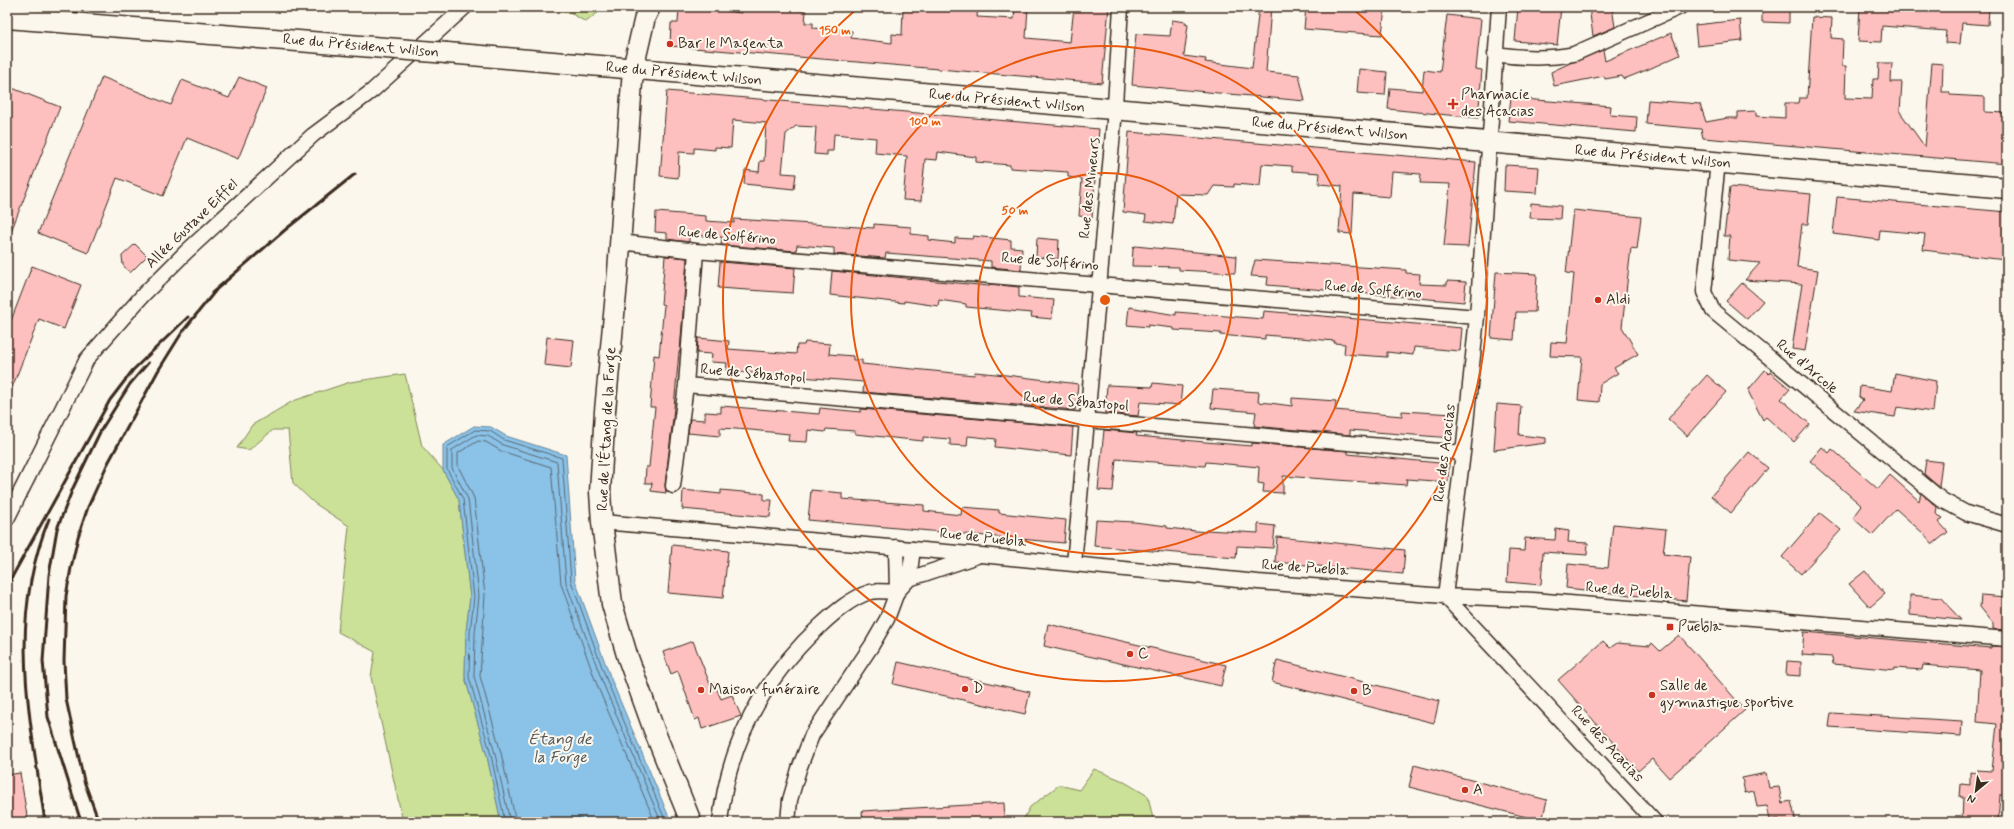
<svg xmlns="http://www.w3.org/2000/svg" width="2014" height="829" viewBox="0 0 2014 829" font-family="Mynerve,sans-serif">
<style>
.green{fill:#cae197;stroke:#82865a}
.water{fill:#8ac2e8;stroke:#6a8597}
.lines{fill:none;stroke-linecap:round;stroke-linejoin:round}
.shore{stroke:#5b676f;stroke-width:1}
.building{fill:#fdc0bf;stroke:#3b2a1e}
.street-casing{stroke:#3b2a1e;stroke-width:17}
.secondary-casing{stroke:#3b2a1e;stroke-width:23}
.street{stroke:#fbf7ec;stroke-width:14}
.secondary{stroke:#fbf7ec;stroke-width:20}
.rail{stroke:#3b2a1e;stroke-width:3}
.secondary-bridge-casing{stroke:#3b2a1e;stroke-width:23;stroke-linecap:butt}
.secondary-bridge{stroke:#fbf7ec;stroke-width:20}
.ring{fill:none;stroke:#e8590c;stroke-width:2}
.poi-dot{fill:#c8321e;stroke:#fbf7ec;stroke-width:1.5}
.labels{text-anchor:middle;dominant-baseline:central;stroke-width:4;stroke-linejoin:round;paint-order:stroke}
.poi-label{font-size:15px;fill:#3b2a1e;stroke:#fbf7ec;text-anchor:start}
.street-label{font-size:15px;fill:#3b2a1e;stroke:#fbf7ec}
.water-label{font-size:16px;font-style:italic;fill:#53585b;stroke:#fbf7ec}
.centre{fill:#e8590c;stroke:#fbf7ec;stroke-width:2}
.ring-label{font-size:12px;text-anchor:middle;font-weight:bold;fill:#e8590c;stroke:#fbf7ec;stroke-width:4;stroke-linejoin:round;paint-order:stroke}
</style>
<rect width="100%" height="100%" fill="#fbf7ec"/>
<filter id="ink" filterUnits="userSpaceOnUse"><feTurbulence type="fractalNoise" baseFrequency=".025" numOctaves="2"/><feDisplacementMap in="SourceGraphic" scale="8" xChannelSelector="R" yChannelSelector="G"/><feConvolveMatrix kernelMatrix="1 2 1 2 8 2 1 2 1" color-interpolation-filters="sRGB"/></filter>
<g filter="url(#ink)">
<path class="green" d="M 545,7 L 605,7 L 586,22 L 572,14 Z
M 405,374 L 422,446 L 443,470 L 459,500 L 470,597 L 466,632 L 465,677 L 487,756 L 501,822 L 403,822 L 371,677 L 375,652 L 338,632 L 349,526 L 314,503 L 293,483 L 288,430 L 273,430 L 249,450 L 237,448 L 252,425 L 293,401 L 350,382 Z
M 1094,769 L 1121,780 L 1148,796 L 1153,819 L 1150,822 L 1022,822 L 1030,807 L 1059,785 L 1079,790 Z"/>
<path class="water" d="M 474,426 L 491,427 L 506,436 L 566,455 L 575,580 L 611,679 L 671,822 L 501,822 L 487,756 L 465,677 L 466,632 L 470,597 L 459,500 L 443,470 L 443,445 Z"/>
<g class="lines">
<path class="shore" d="M 505,822 L 491,755 L 469,677 L 470,633 L 474,597 L 463,499 L 447,469 L 447,447 L 475,430 L 490,431 L 504,440 L 562,458 L 571,581 L 607,681 L 666,822
M 510,822 L 495,754 L 474,676 L 475,633 L 479,596 L 468,499 L 452,468 L 452,450 L 476,435 L 488,436 L 503,445 L 557,462 L 566,583 L 603,683 L 661,822
M 516,822 L 501,753 L 480,676 L 485,595 L 474,498 L 458,466 L 458,453 L 478,441 L 486,442 L 501,451 L 551,467 L 561,584 L 597,685 L 655,822"/>
</g>
<path class="building" d="M 679,7 L 696,7 L 741,13 L 742,7 L 780,7 L 806,11 L 805,23 L 813,23 L 813,28 L 852,31 L 851,38 L 892,43 L 892,34 L 902,35 L 903,9 L 925,11 L 925,7 L 978,7 L 977,17 L 1014,19 L 1015,7 L 1028,7 L 1026,38 L 1070,42 L 1074,7 L 1109,7 L 1102,83 L 670,46 L 671,23 L 678,23 Z
M 1259,7 L 1271,7 L 1266,72 L 1299,75 L 1305,101 L 1132,85 L 1136,34 L 1170,36 L 1172,20 L 1186,22 L 1185,24 L 1188,25 L 1184,56 L 1206,59 L 1205,62 L 1252,68 Z
M 1306,7 L 1385,7 L 1382,35 L 1304,29 Z
M 1518,7 L 1561,7 L 1557,45 L 1515,41 Z
M 1589,7 L 1612,7 L 1615,27 L 1593,36 Z
M 1762,7 L 1789,7 L 1789,23 L 1762,22 Z
M 1860,7 L 1989,7 L 1988,25 L 1962,23 L 1960,44 L 1945,43 L 1946,31 L 1882,26 L 1881,42 L 1858,41 Z
M 1447,15 L 1481,19 L 1476,69 L 1482,70 L 1478,118 L 1388,109 L 1390,88 L 1422,91 L 1424,70 L 1440,72 Z
M 1812,17 L 1832,18 L 1831,38 L 1843,39 L 1842,66 L 1846,66 L 1845,98 L 1872,99 L 1873,79 L 1878,79 L 1879,63 L 1892,63 L 1891,82 L 1902,82 L 1900,112 L 1925,147 L 1932,63 L 1943,64 L 1942,92 L 1949,92 L 1950,95 L 1985,97 L 1985,112 L 2007,113 L 2007,164 L 1703,138 L 1701,129 L 1646,124 L 1648,100 L 1700,104 L 1706,122 L 1728,118 L 1738,118 L 1738,112 L 1756,111 L 1756,116 L 1785,118 L 1785,103 L 1798,103 L 1799,98 L 1807,98 Z
M 1740,20 L 1742,41 L 1697,46 L 1695,25 Z
M 1671,33 L 1680,55 L 1649,69 L 1624,79 L 1622,76 L 1605,79 L 1604,76 L 1554,86 L 1551,72 L 1570,63 L 1603,50 L 1605,61 Z
M 1359,69 L 1387,72 L 1385,95 L 1357,93 Z
M 102,77 L 171,105 L 182,80 L 229,98 L 239,77 L 267,88 L 238,159 L 187,138 L 163,196 L 117,178 L 88,253 L 38,233 Z
M 7,86 L 60,107 L 8,239 L 7,239 Z
M 667,91 L 1099,129 L 1092,218 L 1079,216 L 1082,179 L 1068,177 L 1068,172 L 1010,168 L 1010,165 L 976,162 L 976,157 L 938,152 L 937,160 L 925,159 L 921,201 L 903,200 L 907,156 L 875,153 L 876,138 L 834,134 L 833,151 L 827,151 L 827,155 L 814,154 L 816,127 L 796,126 L 786,134 L 782,173 L 796,174 L 794,189 L 744,184 L 745,170 L 759,172 L 760,161 L 764,161 L 766,123 L 733,120 L 731,148 L 715,147 L 715,150 L 694,148 L 694,153 L 679,152 L 678,178 L 660,176 Z
M 1511,98 L 1611,106 L 1610,115 L 1637,117 L 1636,132 L 1508,121 Z
M 1129,132 L 1476,162 L 1468,247 L 1444,246 L 1450,184 L 1420,183 L 1421,174 L 1392,172 L 1390,197 L 1354,194 L 1352,234 L 1339,233 L 1342,186 L 1319,184 L 1320,173 L 1292,171 L 1292,166 L 1262,164 L 1260,186 L 1234,184 L 1234,187 L 1214,186 L 1208,195 L 1176,194 L 1173,224 L 1145,221 L 1146,215 L 1123,212 Z
M 1505,165 L 1539,167 L 1537,193 L 1504,191 Z
M 1730,187 L 1811,194 L 1808,224 L 1802,224 L 1797,267 L 1818,270 L 1805,351 L 1792,349 L 1802,284 L 1745,280 L 1760,263 L 1728,260 L 1730,236 L 1724,236 Z
M 1837,197 L 2007,212 L 2007,258 L 2005,260 L 1923,250 L 1925,234 L 1880,230 L 1879,240 L 1833,234 Z
M 1531,203 L 1561,206 L 1560,219 L 1530,218 Z
M 1573,210 L 1641,217 L 1637,249 L 1631,248 L 1622,327 L 1638,354 L 1614,368 L 1618,373 L 1600,384 L 1599,402 L 1578,400 L 1582,357 L 1550,356 L 1551,342 L 1567,343 L 1574,274 L 1566,273 Z
M 656,212 L 706,216 L 706,221 L 734,223 L 734,219 L 874,228 L 874,224 L 911,227 L 911,234 L 929,236 L 929,240 L 955,243 L 955,238 L 972,239 L 973,236 L 1011,240 L 1011,247 L 1022,248 L 1021,270 L 991,267 L 991,261 L 886,253 L 885,258 L 834,254 L 834,248 L 797,245 L 796,251 L 721,245 L 722,237 L 689,235 L 689,242 L 667,239 L 667,233 L 655,232 Z
M 1037,238 L 1059,240 L 1058,259 L 1036,257 Z
M 135,244 L 147,256 L 130,273 L 123,265 L 122,256 Z
M 1135,246 L 1236,256 L 1235,273 L 1179,270 L 1179,267 L 1132,266 L 1133,248 Z
M 665,256 L 687,258 L 680,352 L 679,352 L 673,418 L 665,485 L 666,493 L 651,491 L 652,483 L 645,483 L 646,467 L 649,467 L 655,407 L 650,407 L 654,355 L 659,356 L 664,305 L 661,304 Z
M 1255,260 L 1406,270 L 1406,273 L 1420,274 L 1419,284 L 1447,285 L 1447,281 L 1466,282 L 1464,302 L 1267,285 L 1268,277 L 1251,276 Z
M 720,262 L 795,268 L 793,293 L 718,288 Z
M 32,266 L 81,285 L 64,329 L 39,319 L 8,398 L 7,331 Z
M 832,271 L 989,286 L 989,284 L 1019,287 L 1019,297 L 1054,300 L 1052,319 L 1031,317 L 1032,313 L 966,307 L 966,304 L 939,300 L 938,306 L 904,301 L 904,303 L 830,295 Z
M 1496,272 L 1537,274 L 1535,312 L 1516,312 L 1514,340 L 1491,338 Z
M 1742,283 L 1763,301 L 1747,319 L 1726,301 Z
M 1129,307 L 1176,315 L 1176,312 L 1263,319 L 1264,311 L 1462,328 L 1460,351 L 1414,347 L 1413,355 L 1387,352 L 1387,357 L 1344,354 L 1345,344 L 1334,343 L 1335,341 L 1265,335 L 1265,339 L 1220,335 L 1221,333 L 1174,330 L 1174,328 L 1148,325 L 1148,327 L 1127,325 Z
M 547,337 L 574,340 L 571,368 L 544,365 Z
M 698,338 L 729,341 L 728,349 L 796,354 L 797,345 L 804,345 L 805,342 L 830,344 L 829,354 L 853,356 L 853,360 L 862,360 L 862,364 L 974,375 L 975,372 L 1006,375 L 1078,384 L 1076,406 L 1075,410 L 863,392 L 864,382 L 726,371 L 727,363 L 711,362 L 712,354 L 697,353 Z
M 1765,370 L 1769,374 L 1770,372 L 1790,389 L 1781,399 L 1810,424 L 1794,442 L 1766,417 L 1763,420 L 1749,393 L 1749,389 Z
M 1895,373 L 1936,381 L 1933,412 L 1897,407 L 1895,417 L 1854,411 L 1863,400 L 1859,397 L 1860,386 L 1892,391 Z
M 1707,375 L 1726,392 L 1687,436 L 1668,419 Z
M 1153,383 L 1182,386 L 1180,405 L 1140,402 L 1138,416 L 1105,413 L 1107,385 L 1152,387 Z
M 1213,389 L 1259,392 L 1258,402 L 1270,403 L 1292,406 L 1292,398 L 1336,401 L 1335,410 L 1402,416 L 1402,411 L 1454,414 L 1452,438 L 1350,430 L 1350,435 L 1254,426 L 1256,412 L 1211,408 Z
M 1497,404 L 1521,406 L 1519,435 L 1546,438 L 1546,443 L 1494,450 Z
M 721,406 L 819,414 L 820,408 L 861,412 L 861,409 L 1073,427 L 1071,455 L 995,447 L 996,439 L 968,436 L 967,446 L 950,445 L 950,439 L 923,437 L 923,441 L 855,434 L 855,431 L 826,429 L 825,432 L 808,430 L 807,442 L 788,441 L 789,434 L 751,430 L 720,428 L 720,436 L 688,433 L 690,419 L 705,420 L 705,412 L 721,413 Z
M 1104,430 L 1137,433 L 1136,436 L 1252,446 L 1252,443 L 1348,451 L 1348,454 L 1449,464 L 1448,482 L 1407,479 L 1406,485 L 1283,476 L 1283,493 L 1263,492 L 1264,484 L 1258,483 L 1259,467 L 1206,462 L 1205,466 L 1116,459 L 1113,491 L 1098,490 Z
M 1822,447 L 1829,453 L 1832,449 L 1878,489 L 1890,475 L 1919,501 L 1921,493 L 1937,507 L 1936,514 L 1943,518 L 1939,522 L 1948,532 L 1933,544 L 1924,534 L 1896,509 L 1872,535 L 1853,518 L 1862,506 L 1810,461 Z
M 1749,452 L 1768,468 L 1731,513 L 1711,496 Z
M 1926,460 L 1942,462 L 1939,487 L 1924,474 Z
M 683,490 L 721,494 L 721,490 L 764,494 L 764,500 L 772,500 L 770,517 L 682,509 Z
M 811,490 L 842,493 L 842,499 L 924,505 L 924,511 L 961,515 L 962,507 L 999,510 L 999,513 L 1066,520 L 1064,543 L 808,520 Z
M 1820,513 L 1841,530 L 1801,574 L 1782,557 Z
M 1096,520 L 1134,522 L 1167,526 L 1167,528 L 1206,532 L 1206,530 L 1258,533 L 1258,524 L 1275,526 L 1273,548 L 1237,546 L 1236,558 L 1094,546 Z
M 1613,524 L 1666,529 L 1663,554 L 1690,557 L 1686,601 L 1566,588 L 1568,564 L 1608,568 Z
M 1556,529 L 1569,531 L 1568,542 L 1588,543 L 1587,555 L 1543,552 L 1541,585 L 1507,582 L 1509,550 L 1524,551 L 1525,538 L 1555,540 Z
M 1277,537 L 1405,550 L 1403,574 L 1275,562 Z
M 672,545 L 728,551 L 723,598 L 668,593 Z
M 1865,571 L 1885,594 L 1870,607 L 1849,584 Z
M 1910,595 L 1941,598 L 1961,620 L 1910,615 Z
M 1981,595 L 2007,597 L 2007,630 L 1993,629 L 1993,623 L 1980,607 Z
M 1048,624 L 1226,665 L 1221,686 L 1044,646 Z
M 1804,632 L 1991,648 L 1991,646 L 2007,647 L 2007,698 L 2003,698 L 2002,718 L 2007,718 L 2007,795 L 2000,795 L 1998,822 L 1962,822 L 1963,797 L 1960,797 L 1961,784 L 1970,785 L 1970,772 L 1977,773 L 1977,770 L 1992,771 L 1997,724 L 1977,722 L 1980,670 L 1923,665 L 1922,670 L 1895,668 L 1895,670 L 1833,664 L 1832,657 L 1802,655 Z
M 1679,635 L 1745,710 L 1669,778 L 1652,759 L 1638,771 L 1558,680 L 1603,641 L 1610,648 L 1617,643 L 1650,646 L 1652,643 L 1660,651 Z
M 693,641 L 710,684 L 714,683 L 721,699 L 732,695 L 741,716 L 702,729 L 699,718 L 695,720 L 678,671 L 671,674 L 663,652 Z
M 1277,660 L 1439,701 L 1434,723 L 1272,682 Z
M 1787,661 L 1801,662 L 1801,676 L 1786,675 Z
M 898,662 L 1030,692 L 1025,714 L 893,684 Z
M 1831,713 L 1962,721 L 1961,736 L 1829,727 Z
M 1414,765 L 1547,800 L 1542,821 L 1409,787 Z
M 20,773 L 28,822 L 7,822 L 7,775 Z
M 1766,773 L 1769,788 L 1779,787 L 1782,803 L 1791,801 L 1796,822 L 1779,822 L 1779,819 L 1770,820 L 1767,806 L 1757,807 L 1754,791 L 1745,793 L 1742,778 Z
M 1004,803 L 1005,822 L 863,822 L 862,811 Z"/>
<g class="lines">
<g class="street-casing">
<path id="street" d="M 1499,7 L 1477,317 L 1463,453 L 1445,596 L 1655,822
M 1495,54 C 1521,58 1548,59 1574,54 L 1680,7
M 1718,162 L 1704,292 L 1713,311 L 1942,500 L 1966,513 L 2007,525
M 620,242 L 696,251 L 1477,317
M 686,385 L 1463,453
M 673,486 L 686,385 L 696,251
M 7,519 L 87,359 L 144,294 L 186,252 L 313,135 L 372,91 L 465,7
M 602,522 L 981,555 L 1258,582 L 1445,596 L 1533,600 L 2007,639
M 896,547 L 897,592
M 1074,564 L 1114,121 L 1121,7
M 909,579 L 913,549
M 720,822 C 728,745 763,679 820,626 C 834,613 851,598 870,592 C 877,590 889,592 897,592
M 788,822 L 790,800 L 799,769 L 812,735 L 872,645 L 887,619 L 897,592 L 909,579 L 977,556"/>
</g>
<g class="secondary-casing">
<path id="secondary" d="M 650,7 L 645,17 L 633,69 L 618,272 L 605,411 L 600,492 L 602,522 L 612,604 L 627,655 L 654,730 L 691,822
M 7,18 L 336,44
M 447,53 L 1136,111 L 2007,188"/>
</g>
<use href="#street" class="street"/>
<use href="#secondary" class="secondary"/>
<path class="rail" d="M 212,293 L 285,230 L 355,174
M 7,586 L 110,400 L 133,370 L 188,317
M 45,822 C 30,717 7,621 49,519
M 81,822 L 48,717 L 43,661 L 49,575 L 57,529 L 73,488 L 101,430 L 130,384 L 148,363
M 99,822 L 84,781 L 66,699 L 64,661 L 66,596 L 71,568 L 78,537 L 88,507 L 107,465 L 158,371 L 183,331 L 216,290"/>
<g class="secondary-bridge-casing">
<path id="secondary-bridge" d="M 336,44 L 447,53"/>
</g>
<use href="#secondary-bridge" class="secondary-bridge"/>
</g>
</g>
<g class="ring">
<circle cx="1105" cy="300" r="127"/>
<circle cx="1105" cy="300" r="254"/>
<path d="M1351 7A382 382 0 1 1 859 7"/>
</g>
<g class="poi-dot">
<circle cx="670" cy="44" r="4"/>
<path d="M1451 98h4v4h4v4h-4v4h-4v-4h-4v-4h4z"/>
<circle cx="1598" cy="300" r="4"/>
<rect x="1666" y="623" width="8" height="8" rx="2"/>
<circle cx="1130" cy="654" r="4"/>
<circle cx="965" cy="689" r="4"/>
<circle cx="701" cy="690" r="4"/>
<circle cx="1354" cy="691" r="4"/>
<circle cx="1652" cy="695" r="4"/>
<circle cx="1465" cy="790" r="4"/>
</g>
<g class="labels">
<g class="poi-label">
<text x="678" y="44">Bar le Magenta</text>
<text x="1461" y="95">Pharmacie<tspan x="1461" dy="17">des Acacias</tspan></text>
<text x="1606" y="300">Aldi</text>
<text x="1678" y="627">Puebla</text>
<text x="1138" y="654">C</text>
<text x="1660" y="686">Salle de<tspan x="1660" dy="17">gymnastique sportive</tspan></text>
<text x="973" y="689">D</text>
<text x="709" y="690">Maison funéraire</text>
<text x="1362" y="691">B</text>
<text x="1473" y="790">A</text>
</g>
<g class="street-label">
<text transform="translate(361 46) rotate(5)">Rue du Président Wilson</text>
<text transform="translate(684 74) rotate(5)">Rue du Président Wilson</text>
<text transform="translate(1007 101) rotate(5)">Rue du Président Wilson</text>
<text transform="translate(1330 129) rotate(5)">Rue du Président Wilson</text>
<text transform="translate(1653 157) rotate(5)">Rue du Président Wilson</text>
<text transform="translate(1090 188) rotate(-84)">Rue des Mineurs</text>
<text transform="translate(192 224) rotate(-44)">Allée Gustave Eiffel</text>
<text transform="translate(727 236) rotate(5)">Rue de Solférino</text>
<text transform="translate(1050 262) rotate(5)">Rue de Solférino</text>
<text transform="translate(1373 290) rotate(5)">Rue de Solférino</text>
<text transform="translate(1807 367) rotate(40)">Rue d'Arcole</text>
<text transform="translate(753 374) rotate(5)">Rue de Sébastopol</text>
<text transform="translate(1076 402) rotate(5)">Rue de Sébastopol</text>
<text transform="translate(607 429) rotate(-87)">Rue de l'Étang de la Forge</text>
<text transform="translate(1445 453) rotate(-83)">Rue des Acacias</text>
<text transform="translate(983 538) rotate(6)">Rue de Puebla</text>
<text transform="translate(1305 568) rotate(4)">Rue de Puebla</text>
<text transform="translate(1629 591) rotate(5)">Rue de Puebla</text>
<text transform="translate(1607 744) rotate(47)">Rue des Acacias</text>
</g>
<g class="water-label">
<text x="560" y="739">Étang de<tspan x="560" dy="18">la Forge</tspan></text>
</g>
</g>
<circle cx="1105" cy="300" r="6" class="centre"/>
<g class="ring-label">
<text x="835" y="34">150 m</text>
<text x="925" y="125">100 m</text>
<text x="1015" y="214">50 m</text>
</g>
<rect width="2014" height="829" fill="none" stroke="#fbf7ec" stroke-width="24"/>
<rect x="12" y="12" width="1990" height="805" fill="none" stroke="#3b2a1e" stroke-width="1.5" filter="url(#ink)"/>
<g transform="translate(1976 791) rotate(209)" stroke="#fbf7ec" stroke-width="3" paint-order="stroke">
<path d="M0-3L7 15L0 10L-7 15Z" fill="#3b2a1e"/>
<text y="-6" font-size="11" font-weight="bold" text-anchor="middle" fill="#3b2a1e">N</text>
</g>
</svg>
